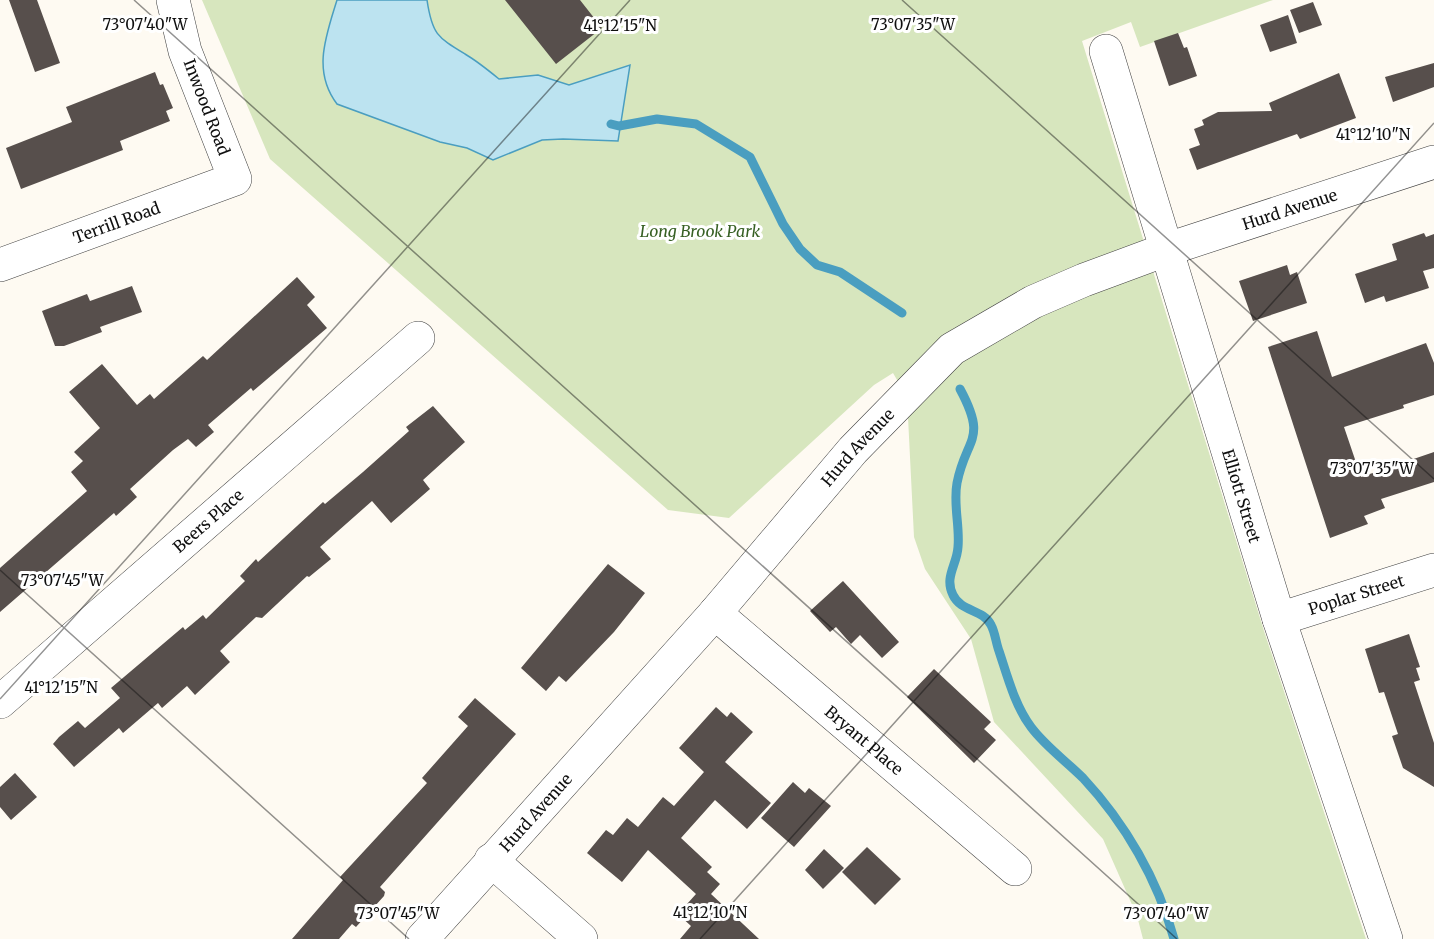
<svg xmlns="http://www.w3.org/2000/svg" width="1434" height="939" viewBox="0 0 1434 939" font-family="Merriweather,serif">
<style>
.green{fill:#d7e6be}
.water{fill:#bce3f0;stroke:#4a9ec0;stroke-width:1.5}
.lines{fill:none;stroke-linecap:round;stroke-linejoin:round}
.stream{stroke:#4a9ec0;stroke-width:9}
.building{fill:#574f4c}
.street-casing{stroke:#424242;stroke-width:34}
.street{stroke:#fff;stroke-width:33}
.ticks{fill:none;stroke:#0f0f0f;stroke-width:1.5;stroke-opacity:0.45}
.labels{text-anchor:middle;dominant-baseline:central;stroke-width:6;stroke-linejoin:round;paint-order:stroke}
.street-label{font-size:16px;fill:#0f0f0f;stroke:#fff}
.park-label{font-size:16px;font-style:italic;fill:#386125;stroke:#fff}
.ticks-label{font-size:15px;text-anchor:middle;fill:#0f0f0f;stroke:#fff;stroke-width:6;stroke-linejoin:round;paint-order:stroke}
</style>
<rect width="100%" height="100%" fill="#fefaf2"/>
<path class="green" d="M 202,0 L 1273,0 L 1140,47 L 1131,22 L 1082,41 L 1264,631 L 1366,939 L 1143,939 L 1137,916 L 1103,839 L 994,722 L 971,639 L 925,569 L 914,537 L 907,397 L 893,373 L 874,385 L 729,518 L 668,510 L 270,159 Z"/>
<path class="water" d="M 337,0 L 427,0 C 432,34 437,37 465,54 C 477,61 488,70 499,79 L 538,75 L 569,85 L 630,65 L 618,141 L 563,139 L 542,140 L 493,160 L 467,148 L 440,142 L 337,104 C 312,71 326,36 337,0 Z"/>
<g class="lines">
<path class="stream" d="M 611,124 L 619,126 L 657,119 L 696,124 L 750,157 L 783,224 L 800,249 L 817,265 L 840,272 L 902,313
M 960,389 C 988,441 966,437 957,483 C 953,504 960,526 958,547 C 957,565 944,577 953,595 C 961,612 983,609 991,625 C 995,632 996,643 999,651 C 1007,675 1015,706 1031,727 C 1045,746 1066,761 1083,778 C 1125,823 1158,880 1174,939"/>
</g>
<path class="building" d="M 9,0 L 37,0 L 60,63 L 35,72 Z
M 505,0 L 580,0 L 602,28 L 556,64 Z
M 1313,2 L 1322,25 L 1299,33 L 1290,10 Z
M 1288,15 L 1297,43 L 1270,52 L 1260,25 Z
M 1178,33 L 1184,48 L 1187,47 L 1197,76 L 1169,86 L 1154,41 Z
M 1434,63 L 1434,87 L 1393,102 L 1385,77 Z
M 155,72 L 160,85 L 163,84 L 173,108 L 166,111 L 170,121 L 120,141 L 123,150 L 21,189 L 6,148 L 72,122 L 66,107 Z
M 1339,73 L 1356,118 L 1300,139 L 1297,134 L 1197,170 L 1189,149 L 1200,145 L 1194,129 L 1204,125 L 1202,120 L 1218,112 L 1272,111 L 1269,103 Z
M 1424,233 L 1426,237 L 1434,234 L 1434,268 L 1423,271 L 1429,288 L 1386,302 L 1384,296 L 1365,303 L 1355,274 L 1397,260 L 1392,244 Z
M 1287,265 L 1290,275 L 1297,272 L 1307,303 L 1253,321 L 1239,281 Z
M 297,277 L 315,297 L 307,305 L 327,328 L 253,391 L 251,388 L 208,425 L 214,432 L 196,447 L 188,439 L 173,450 L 130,489 L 137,497 L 116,516 L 114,513 L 0,612 L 0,568 L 87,491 L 71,472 L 83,461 L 74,452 L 100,428 L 69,392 L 102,364 L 137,405 L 150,394 L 154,399 L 203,356 L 207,360 Z
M 132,286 L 142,312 L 100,327 L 102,332 L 64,346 L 55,346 L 42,311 L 87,294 L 90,301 Z
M 1317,331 L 1332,377 L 1426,343 L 1434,363 L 1434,395 L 1403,405 L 1404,408 L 1344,427 L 1361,477 L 1434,452 L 1434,482 L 1381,499 L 1385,508 L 1364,516 L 1368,524 L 1330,538 L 1268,347 Z
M 433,406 L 465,442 L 423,480 L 430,489 L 391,523 L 372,501 L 320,547 L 331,559 L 309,577 L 307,576 L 262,618 L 256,617 L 220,651 L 230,662 L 195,695 L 187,686 L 162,708 L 158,703 L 123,733 L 119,728 L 74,767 L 53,744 L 59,737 L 78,721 L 85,728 L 120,698 L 111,688 L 183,627 L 185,630 L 203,615 L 206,619 L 245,581 L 240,576 L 256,559 L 258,562 L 323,502 L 325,504 L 363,472 L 409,431 L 406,427 Z
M 608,564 L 645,593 L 614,632 L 566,682 L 559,676 L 546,691 L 521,668 Z
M 843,581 L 899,642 L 882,658 L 860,635 L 851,644 L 836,627 L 830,632 L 810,611 Z
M 1409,634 L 1420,667 L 1416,668 L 1420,680 L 1414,682 L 1434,743 L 1434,787 L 1403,768 L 1392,736 L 1398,734 L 1384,692 L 1379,693 L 1365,649 Z
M 934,669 L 991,722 L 984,729 L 996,740 L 974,763 L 907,697 Z
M 475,698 L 516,734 L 380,887 L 385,892 L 384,896 L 356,927 L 352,924 L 339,939 L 292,939 L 343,880 L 340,877 L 427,783 L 422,778 L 468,726 L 458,717 Z
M 716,707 L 727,717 L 731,712 L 753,732 L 725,762 L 771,803 L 747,829 L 715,800 L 681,838 L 712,867 L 707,872 L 720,884 L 711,894 L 759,939 L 680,939 L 691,926 L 678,914 L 696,894 L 648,850 L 622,882 L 587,853 L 606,830 L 613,835 L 627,818 L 638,827 L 663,797 L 674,806 L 704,772 L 679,748 Z
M 15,773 L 37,797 L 11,820 L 0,807 L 0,787 Z
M 793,782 L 805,793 L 809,788 L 831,806 L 794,847 L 761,818 Z
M 867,847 L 901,879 L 875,905 L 842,872 Z
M 824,849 L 844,868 L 823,889 L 805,870 Z"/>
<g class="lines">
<g class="street-casing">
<g id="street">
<path id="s1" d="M 1106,51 L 1279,619 L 1386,939"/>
<path id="s2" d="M 0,265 L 235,179 L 185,51 L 173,0"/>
<path id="s3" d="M 715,613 L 1015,869"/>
<path id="s4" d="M 1279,619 L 1434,570"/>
<path id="s5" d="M 0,702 L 418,338"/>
<path d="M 491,860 L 581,939"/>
<path id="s6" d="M 422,939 L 715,613 L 853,450 L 952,349 L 1033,302 L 1084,280 L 1165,250 L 1434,162"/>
</g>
</g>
<use href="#street" class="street"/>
</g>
<path class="ticks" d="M 134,0 L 1177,939M 902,0 L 1434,479M 0,570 L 409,939M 0,699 L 630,0M 700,939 L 1434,123"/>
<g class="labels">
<g class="street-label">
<text transform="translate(207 107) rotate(69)">Inwood Road</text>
<text stroke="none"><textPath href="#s6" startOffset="1160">Hurd Avenue</textPath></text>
<text stroke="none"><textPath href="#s2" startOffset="124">Terrill Road</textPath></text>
<text stroke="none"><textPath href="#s6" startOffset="657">Hurd Avenue</textPath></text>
<text stroke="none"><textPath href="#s1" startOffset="465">Elliott Street</textPath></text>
<text stroke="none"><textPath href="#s5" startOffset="276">Beers Place</textPath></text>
<text stroke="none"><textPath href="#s4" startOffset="81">Poplar Street</textPath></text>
<text stroke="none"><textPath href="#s3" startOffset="196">Bryant Place</textPath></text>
<text stroke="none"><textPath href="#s6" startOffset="170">Hurd Avenue</textPath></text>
</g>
<g class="park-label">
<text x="700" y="231">Long Brook Park</text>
</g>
</g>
<g class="ticks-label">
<text x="145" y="30">73°07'40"W</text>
<text x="913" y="30">73°07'35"W</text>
<text x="620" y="31">41°12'15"N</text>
<text x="1373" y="140">41°12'10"N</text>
<text x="1372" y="474">73°07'35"W</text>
<text x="62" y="586">73°07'45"W</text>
<text x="61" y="693">41°12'15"N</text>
<text x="710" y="918">41°12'10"N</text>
<text x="398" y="919">73°07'45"W</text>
<text x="1166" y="919">73°07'40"W</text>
</g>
</svg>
